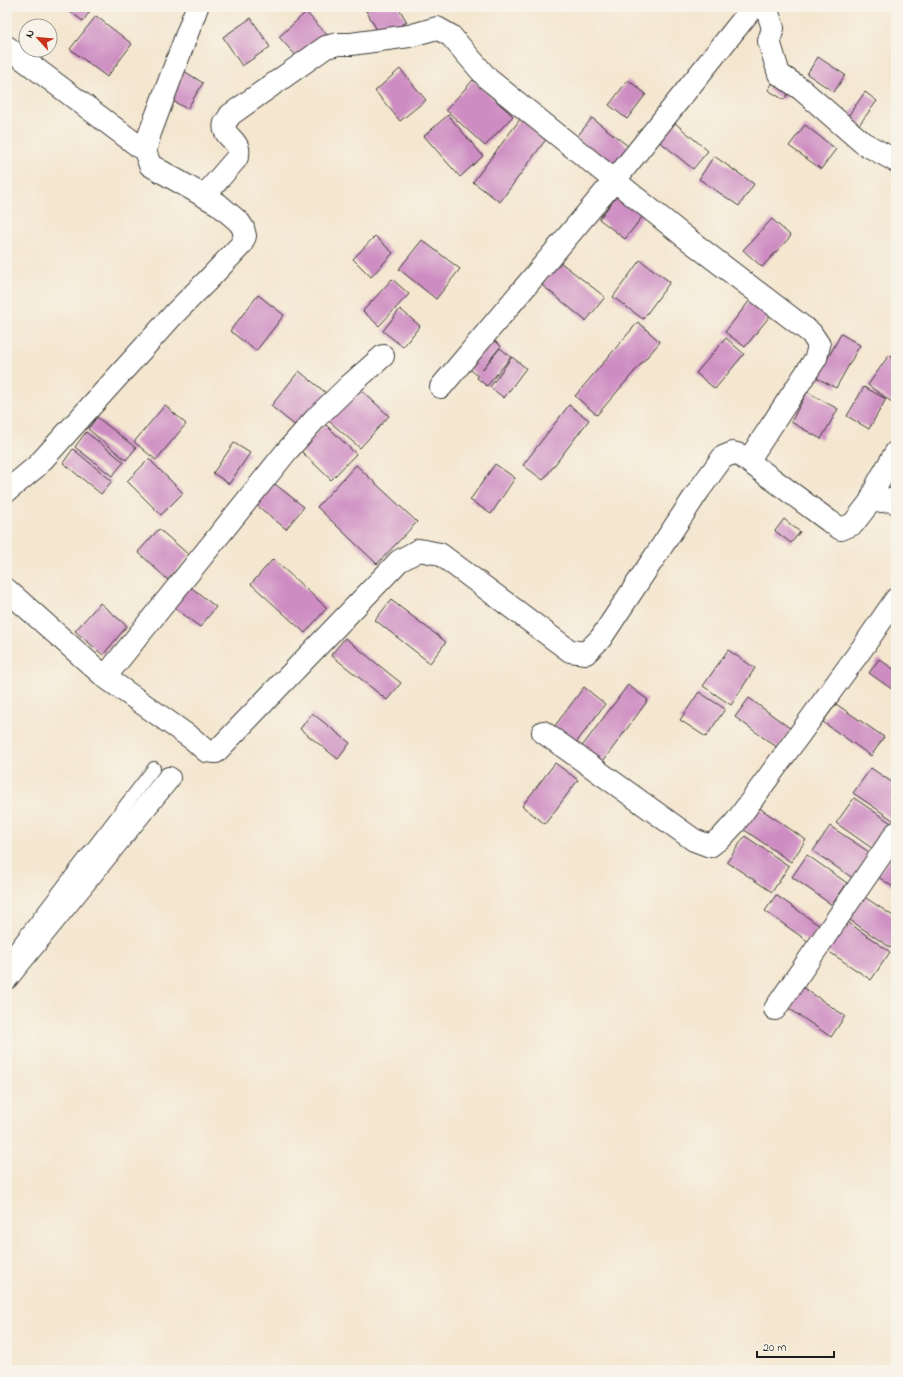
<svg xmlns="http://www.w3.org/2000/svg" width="903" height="1377" viewBox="0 0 903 1377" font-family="'Indie Flower',sans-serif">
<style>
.building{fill:#ce8dc2}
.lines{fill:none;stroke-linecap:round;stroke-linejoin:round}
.service-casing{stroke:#3c3a37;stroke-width:14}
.minor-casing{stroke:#3c3a37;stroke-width:24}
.service{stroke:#fff;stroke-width:12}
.minor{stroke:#fff;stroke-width:22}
</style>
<rect width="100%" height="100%" fill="#f7f3e8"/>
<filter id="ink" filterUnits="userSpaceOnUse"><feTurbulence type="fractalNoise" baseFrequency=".025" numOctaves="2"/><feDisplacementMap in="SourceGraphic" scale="8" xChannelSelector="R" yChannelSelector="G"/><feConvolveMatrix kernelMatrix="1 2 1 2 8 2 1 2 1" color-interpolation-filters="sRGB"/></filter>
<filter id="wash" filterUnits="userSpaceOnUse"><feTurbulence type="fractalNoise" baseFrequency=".012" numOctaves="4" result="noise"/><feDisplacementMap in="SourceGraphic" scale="16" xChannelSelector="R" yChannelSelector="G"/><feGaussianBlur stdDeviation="0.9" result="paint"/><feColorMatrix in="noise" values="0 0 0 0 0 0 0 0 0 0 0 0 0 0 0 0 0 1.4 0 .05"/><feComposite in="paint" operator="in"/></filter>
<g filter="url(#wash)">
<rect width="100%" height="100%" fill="#f4e6cf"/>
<g id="blocks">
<path class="building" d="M 64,7 L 93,7 L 83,21 Z
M 364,7 L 398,7 L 407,22 L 381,37 Z
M 306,12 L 328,36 L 301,61 L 279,37 Z
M 96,16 L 132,44 L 107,77 L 70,49 Z
M 251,18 L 270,47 L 242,66 L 223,37 Z
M 818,57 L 845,75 L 834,92 L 807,74 Z
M 181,69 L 203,83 L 187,109 L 164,96 Z
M 400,69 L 426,100 L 400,121 L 375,91 Z
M 473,80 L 513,116 L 485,146 L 446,110 Z
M 628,80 L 646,94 L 627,119 L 609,105 Z
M 774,81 L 790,91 L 784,100 L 768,90 Z
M 865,92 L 877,101 L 855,130 L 844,122 Z
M 448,115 L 483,156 L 460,177 L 424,136 Z
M 521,118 L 547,138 L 500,202 L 473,182 Z
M 592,118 L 633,150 L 617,170 L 576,138 Z
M 675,123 L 708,151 L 693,169 L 659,141 Z
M 805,125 L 836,149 L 821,169 L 789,146 Z
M 714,156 L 754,184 L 739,206 L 699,179 Z
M 621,191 L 646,212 L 625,239 L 599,219 Z
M 772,219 L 791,236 L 762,267 L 743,250 Z
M 375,236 L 393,253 L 371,277 L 353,259 Z
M 422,240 L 460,269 L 436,299 L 399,269 Z
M 640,260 L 670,282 L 643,319 L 613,297 Z
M 560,262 L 605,297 L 586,321 L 542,285 Z
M 392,279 L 409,294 L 379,326 L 363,311 Z
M 258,295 L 284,315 L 256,351 L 230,331 Z
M 754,295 L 774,311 L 745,347 L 725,332 Z
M 400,309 L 420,326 L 403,347 L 383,331 Z
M 638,322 L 660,342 L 597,415 L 575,396 Z
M 841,334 L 860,345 L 836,388 L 817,378 Z
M 487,335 L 501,346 L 481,371 L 500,348 L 511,357 L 487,386 L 477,378 L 478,376 L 464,364 Z
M 726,338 L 744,354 L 715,389 L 696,373 Z
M 889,355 L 896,361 L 896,405 L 868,385 Z
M 512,357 L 526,368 L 504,398 L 490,387 Z
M 299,371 L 331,397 L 303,432 L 271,406 Z
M 358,387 L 389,416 L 360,448 L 329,421 Z
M 864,387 L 886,399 L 869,429 L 847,416 Z
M 807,392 L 838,409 L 821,439 L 791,422 Z
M 165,405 L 186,424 L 156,460 L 134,442 Z
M 569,405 L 589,420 L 543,480 L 523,465 Z
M 97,417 L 136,448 L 126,460 L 88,429 Z
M 325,424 L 356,454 L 331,480 L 300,450 Z
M 86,432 L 124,462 L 112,476 L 75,447 Z
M 234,443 L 250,453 L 229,484 L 213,473 Z
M 73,449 L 112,481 L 101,494 L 63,463 Z
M 149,459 L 183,493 L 161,515 L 127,481 Z
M 495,464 L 515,478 L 491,514 L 470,500 Z
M 356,465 L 417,522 L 377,564 L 317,507 Z
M 271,481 L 304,507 L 286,529 L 254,503 Z
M 784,519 L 800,532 L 791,543 L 775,531 Z
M 159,529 L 189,555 L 168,580 L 138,552 Z
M 273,559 L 327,608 L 305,633 L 251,584 Z
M 188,585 L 216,607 L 200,627 L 172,606 Z
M 391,600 L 446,642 L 430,663 L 375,620 Z
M 100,603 L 127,626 L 103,655 L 75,631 Z
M 345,638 L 401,683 L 387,700 L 331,655 Z
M 728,650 L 755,668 L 731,705 L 703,686 Z
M 879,659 L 896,671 L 896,692 L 869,673 Z
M 628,685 L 648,700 L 601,764 L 580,749 Z
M 584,687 L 605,704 L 576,743 L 554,727 Z
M 699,692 L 725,709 L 706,737 L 680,720 Z
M 749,698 L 791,729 L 778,748 L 735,717 Z
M 836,704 L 884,737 L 871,756 L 823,722 Z
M 312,713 L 350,743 L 338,759 L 300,729 Z
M 555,763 L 578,780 L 545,824 L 522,806 Z
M 871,768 L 896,785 L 896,822 L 853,793 Z
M 854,798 L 894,825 L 876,851 L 836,823 Z
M 758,807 L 806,840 L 791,862 L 743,829 Z
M 830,826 L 872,854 L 854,879 L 813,851 Z
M 745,836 L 789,866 L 772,892 L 727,862 Z
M 807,855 L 847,883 L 832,905 L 792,877 Z
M 892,855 L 896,858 L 896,889 L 877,876 Z
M 860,894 L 896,918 L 896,940 L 891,948 L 844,916 Z
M 776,895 L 820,926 L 809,942 L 765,911 Z
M 842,918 L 890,952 L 871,980 L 822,947 Z
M 795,982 L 845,1016 L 831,1037 L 781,1003 Z"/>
</g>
</g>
<g filter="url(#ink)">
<use href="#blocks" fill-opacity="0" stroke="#3c3a37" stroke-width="1"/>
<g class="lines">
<g class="service-casing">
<path id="service" d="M 7,959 L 154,768"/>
</g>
<g class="minor-casing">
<path id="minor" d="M 764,7 L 768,13 L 773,28 L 769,41 L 779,74 L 801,89 L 863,143 L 896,161
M 7,47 L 145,151
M 205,195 L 236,159 C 246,141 220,138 225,123 C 226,121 229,118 230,115 L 326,47 L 338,44 L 351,44 L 409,36 L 437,28 L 451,36 L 488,79 L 685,237 L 811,333 L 819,345 L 816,358 L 748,461
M 441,387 L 615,180 L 753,7
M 7,491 L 37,466 L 175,313 L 207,281 L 241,245 L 245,236 L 243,228 L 239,222 L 218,204 L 150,165 L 145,151 L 150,133 L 197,7
M 870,502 L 878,483 L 896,452
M 7,590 L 105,677 L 194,740 L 206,751 L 216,752 L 399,561 L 419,550 L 440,554 L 570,651 L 586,653 L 601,638 L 699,490 L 723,457 L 733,453 L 740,455 L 829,521 L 841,529 L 853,524 L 870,502 L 891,500 L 896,503
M 105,677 L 286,452 L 317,417 L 350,385 L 383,356
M 543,732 L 694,840 L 710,846 L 723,836 L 735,823 L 863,647 L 896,599
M 7,978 L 169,778
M 775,1009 L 896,833"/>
</g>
<use href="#service" class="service"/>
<use href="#minor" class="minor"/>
</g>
</g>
<rect width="903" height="1377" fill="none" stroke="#f7f3e8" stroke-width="24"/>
<g transform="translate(38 38) rotate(297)"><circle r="19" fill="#f7f3e8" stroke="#9f9d96"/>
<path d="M0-3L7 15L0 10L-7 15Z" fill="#c8321e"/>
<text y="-6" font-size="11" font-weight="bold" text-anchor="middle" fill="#1c1c1c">N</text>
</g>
<path d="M757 1351v6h77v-6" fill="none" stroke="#1c1c1c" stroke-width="2"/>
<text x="763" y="1351" font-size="12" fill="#1c1c1c" stroke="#f7f3e8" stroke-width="3" paint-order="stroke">20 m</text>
</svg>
